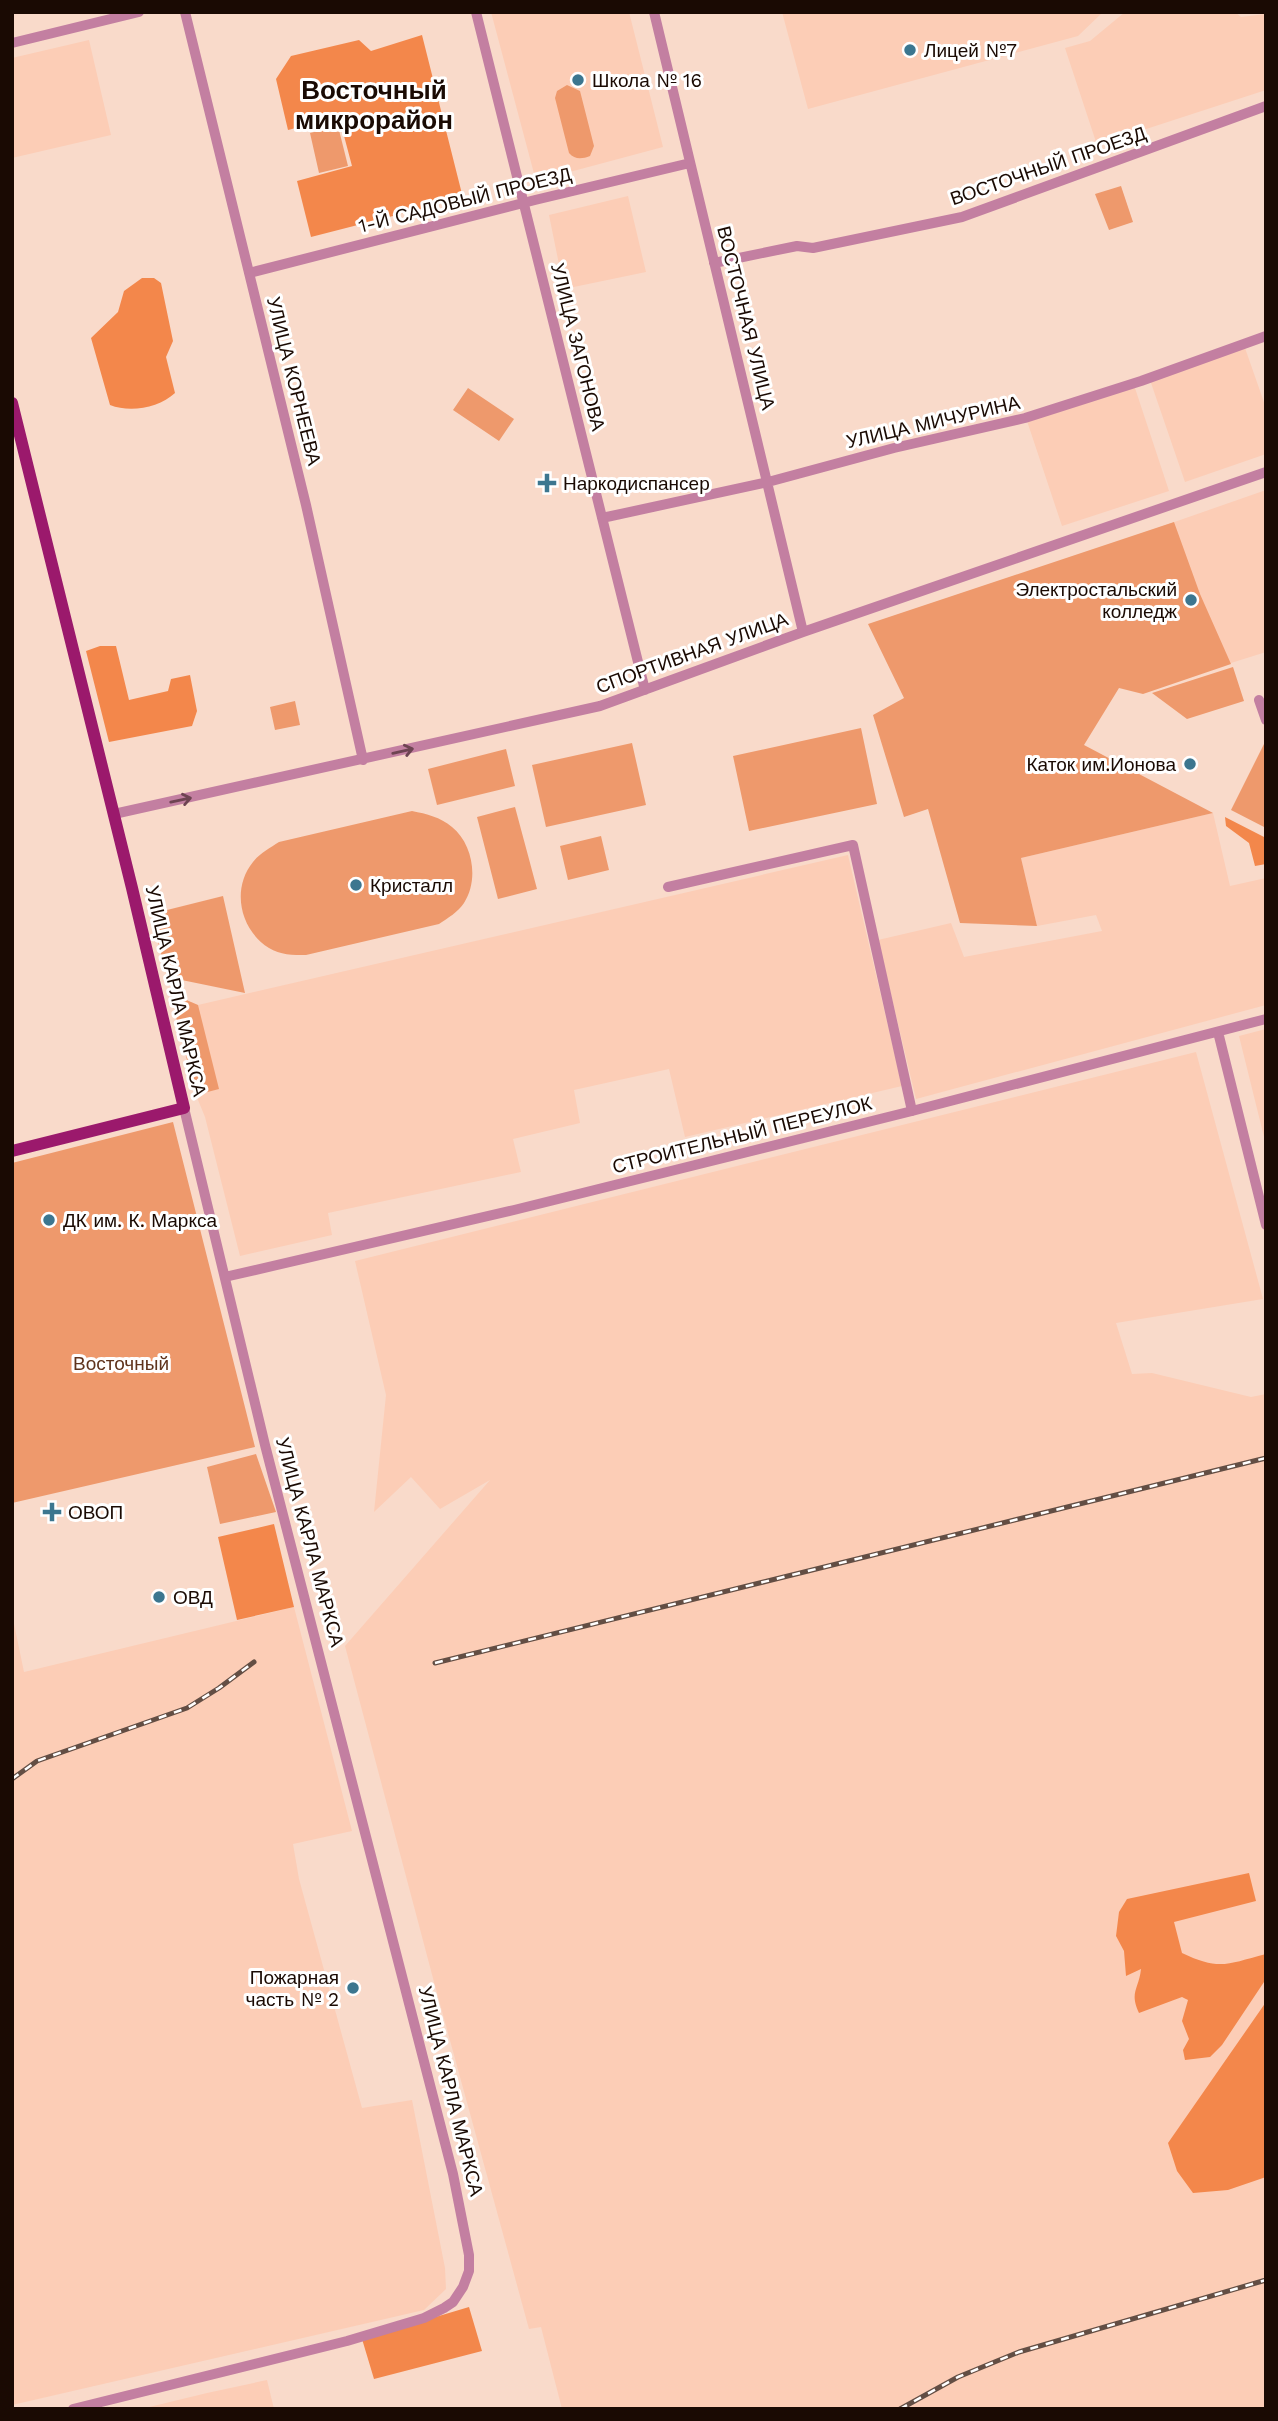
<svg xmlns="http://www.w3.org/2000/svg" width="1278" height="2421" font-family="'Work Sans',sans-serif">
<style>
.built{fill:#fccdb6}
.green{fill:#ee996c}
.forest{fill:#f3874b}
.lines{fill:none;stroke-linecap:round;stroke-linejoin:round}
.minor{stroke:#c37fa1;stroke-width:10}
.major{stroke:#9b196c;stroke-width:12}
.rail-casing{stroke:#634e44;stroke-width:5}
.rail{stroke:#fff;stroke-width:2.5;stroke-dasharray:8;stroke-linecap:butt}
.oneway{stroke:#6e4452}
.poi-dot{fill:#3c768f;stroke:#fff;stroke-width:2.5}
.labels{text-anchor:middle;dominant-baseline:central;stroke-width:6;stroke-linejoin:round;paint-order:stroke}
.poi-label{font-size:19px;fill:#1a0a03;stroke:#fff;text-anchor:start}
.street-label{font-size:19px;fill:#1a0a03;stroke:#fff}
.park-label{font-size:19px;fill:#5f331c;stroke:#fff}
.district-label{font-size:26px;font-weight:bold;fill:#1a0a03;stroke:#fff}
</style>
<rect width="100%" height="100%" fill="#f9daca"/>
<!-- built -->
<path class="built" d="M491 12H629L663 147 536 181Z
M782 12H1103L1078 36 808 109Z
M1125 12H1235L1241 17 1266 14V90L1097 145 1065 48 1090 41Z
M89 40 111 135 12 158V58Z
M628 196 646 272 564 289 549 215Z
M1245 348 1266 408V454L1185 482 1150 380Z
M1134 385 1169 491 1062 526 1027 421Z
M1266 490V652L1145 690 1100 548Z
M1213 813 1230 886 1266 878V1005L916 1099 878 940 951 923 964 957 1102 931 1096 915 1037 926 1021 858Z
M848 855 902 1086 685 1137 669 1069 574 1090 580 1123 513 1139 521 1172 328 1213 332 1235 240 1256 205 1117 196 1095 170 993 198 1005Z
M1266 1029V1145L1239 1036Z
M1196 1052 1263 1299 1116 1323 1132 1374 1152 1373 1251 1397 1266 1394V2409H562L541 2327 529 2329 434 1982 345 1646 490 1480 440 1509 411 1477 374 1512 386 1395 355 1261Z
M294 1607 352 1831 293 1844 299 1879 362 2108 412 2100 445 2268 446 2289 424 2310 12 2405V1614L24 1672Z
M267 2380 274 2409H141L207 2393Z"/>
<!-- green -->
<path class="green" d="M567 85 580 91 594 146 590 156C582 159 575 160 569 153L555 98 557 91Z
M338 126 348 166 319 173 310 133Z
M1121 186 1133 222 1109 230 1095 194Z
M468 388 514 419 499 441 453 410Z
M1174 522 1200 594 1231 664 1143 694 1119 688 1084 745 1213 813 1021 858 1037 926 960 923 928 809 904 817 873 715 904 698 868 624Z
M1233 667 1244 701 1187 719 1152 693Z
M295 701 300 725 275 730 270 707Z
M861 728 877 804 749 831 733 756Z
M632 743 646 805 546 827 532 765Z
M1264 744 1266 748V828L1231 810Z
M506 749 515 786 437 805 428 769Z
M515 807 537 889 498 899 477 817Z
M412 811C427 814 440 817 452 827 473 844 479 880 464 903 458 912 448 918 439 924L306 955C293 955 280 955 269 948 240 930 231 889 253 862 260 853 270 848 279 842Z
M601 836 609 870 568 880 560 846Z
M223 896 245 993 167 977 151 914Z
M170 993 198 1005 219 1089 196 1095Z
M173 1122 255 1447 12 1503V1163Z
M256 1454 276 1512 220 1524 207 1467Z"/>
<!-- forest -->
<path class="forest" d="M422 35 463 198 311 237 297 181 352 166 339 117 288 130 276 79 291 56 359 40 371 51Z
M142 278H154L161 283 173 341 166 357 175 393C159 408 130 413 110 405L91 338 118 312 124 291Z
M100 646H116L129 700 168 691 171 679 190 675 197 711 192 726 109 742 86 651Z
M1225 817 1266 838V864L1255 866 1249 843 1226 826Z
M274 1524 294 1607 237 1620 218 1537Z
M1249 1873 1256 1901 1174 1922 1182 1953C1220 1971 1227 1964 1266 1954V1979L1222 2045 1210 2057 1185 2060 1183 2050 1189 2039 1182 2021 1188 2000 1182 1997 1139 2013C1129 1992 1139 1989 1141 1969L1126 1976 1124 1951 1116 1936 1119 1912 1127 1899Z
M1266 2002V2177L1228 2190 1193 2193 1177 2171 1168 2143Z
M469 2307 482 2351 374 2379 362 2339Z"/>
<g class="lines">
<!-- minor -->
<path class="minor" d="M185 12 306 505 363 760
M476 12 645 690
M654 12 803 632
M12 43 139 12
M714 263 797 246 813 248 962 217 1266 106
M249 273 535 200 690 163
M602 518 768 482 894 448 1025 418 1141 381 1266 336
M1259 700 1266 720
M114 814 600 706 803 632 1266 472
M668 887 853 845 912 1111
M1218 1032 1266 1225
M225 1277 514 1210 912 1111 1266 1019
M73 2409 347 2341 424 2318 444 2308 453 2302 463 2287 469 2271V2255L453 2174 265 1445 184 1108"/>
<!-- major -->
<path class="major" d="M12 403 132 888 184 1108 12 1151"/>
<!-- rail casing -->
<g class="rail-casing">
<path id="rail" d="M435 1663 1266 1458
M12 1779 37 1761 187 1708 219 1688 254 1662
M900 2409 958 2377 1019 2352 1266 2280"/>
</g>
<!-- rail -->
<use href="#rail" class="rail"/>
</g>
<!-- one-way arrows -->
<defs><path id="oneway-shaft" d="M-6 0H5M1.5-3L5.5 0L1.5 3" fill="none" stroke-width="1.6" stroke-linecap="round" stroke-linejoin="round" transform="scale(1.75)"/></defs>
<g class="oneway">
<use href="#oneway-shaft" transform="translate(403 751) rotate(-13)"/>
<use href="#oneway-shaft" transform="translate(181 800) rotate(-12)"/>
</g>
<!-- markers -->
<g class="poi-dot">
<circle cx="910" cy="50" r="7"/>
<circle cx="578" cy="80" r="7"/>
<path d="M543.5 472.5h7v7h7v7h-7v7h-7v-7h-7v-7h7z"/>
<circle cx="1191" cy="600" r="7"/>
<circle cx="1190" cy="764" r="7"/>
<circle cx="356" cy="885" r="7"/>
<circle cx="49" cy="1220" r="7"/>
<path d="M48.5 1501.5h7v7h7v7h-7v7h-7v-7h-7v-7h7z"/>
<circle cx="159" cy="1597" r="7"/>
<circle cx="353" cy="1988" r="7"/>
</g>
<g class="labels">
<!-- poi labels -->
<g class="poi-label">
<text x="924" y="50">Лицей №7</text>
<text x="592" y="80">Школа № 16</text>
<text x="563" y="483">Наркодиспансер</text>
<text x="1177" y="589" text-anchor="end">Электростальский<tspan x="1177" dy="22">колледж</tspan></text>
<text x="1176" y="764" text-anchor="end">Каток им.Ионова</text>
<text x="370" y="885">Кристалл</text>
<text x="63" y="1220">ДК им. К. Маркса</text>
<text x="68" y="1512">ОВОП</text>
<text x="173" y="1597">ОВД</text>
<text x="339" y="1977" text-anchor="end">Пожарная<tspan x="339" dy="22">часть № 2</tspan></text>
</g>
<!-- street labels -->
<g class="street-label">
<text transform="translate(1048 166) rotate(-19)">ВОСТОЧНЫЙ ПРОЕЗД</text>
<text transform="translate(465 200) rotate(-14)">1-Й САДОВЫЙ ПРОЕЗД</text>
<text transform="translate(746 318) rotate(76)">ВОСТОЧНАЯ УЛИЦА</text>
<text transform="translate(578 347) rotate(76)">УЛИЦА ЗАГОНОВА</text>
<text transform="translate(294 381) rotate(76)">УЛИЦА КОРНЕЕВА</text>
<text transform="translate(933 422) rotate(-13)">УЛИЦА МИЧУРИНА</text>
<text transform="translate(692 653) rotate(-20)">СПОРТИВНАЯ УЛИЦА</text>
<text transform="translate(176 991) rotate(77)">УЛИЦА КАРЛА МАРКСА</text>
<text transform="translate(742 1135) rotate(-14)">СТРОИТЕЛЬНЫЙ ПЕРЕУЛОК</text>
<text transform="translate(310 1542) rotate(75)">УЛИЦА КАРЛА МАРКСА</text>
<text transform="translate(451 2091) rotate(76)">УЛИЦА КАРЛА МАРКСА</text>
</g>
<!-- park labels -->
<g class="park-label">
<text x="121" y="1363">Восточный</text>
</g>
<!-- district labels -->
<g class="district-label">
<text x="374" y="90">Восточный<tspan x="374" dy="30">микрорайон</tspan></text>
</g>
</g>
<!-- border -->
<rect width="1278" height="2421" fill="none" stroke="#1a0a03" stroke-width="28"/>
</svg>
